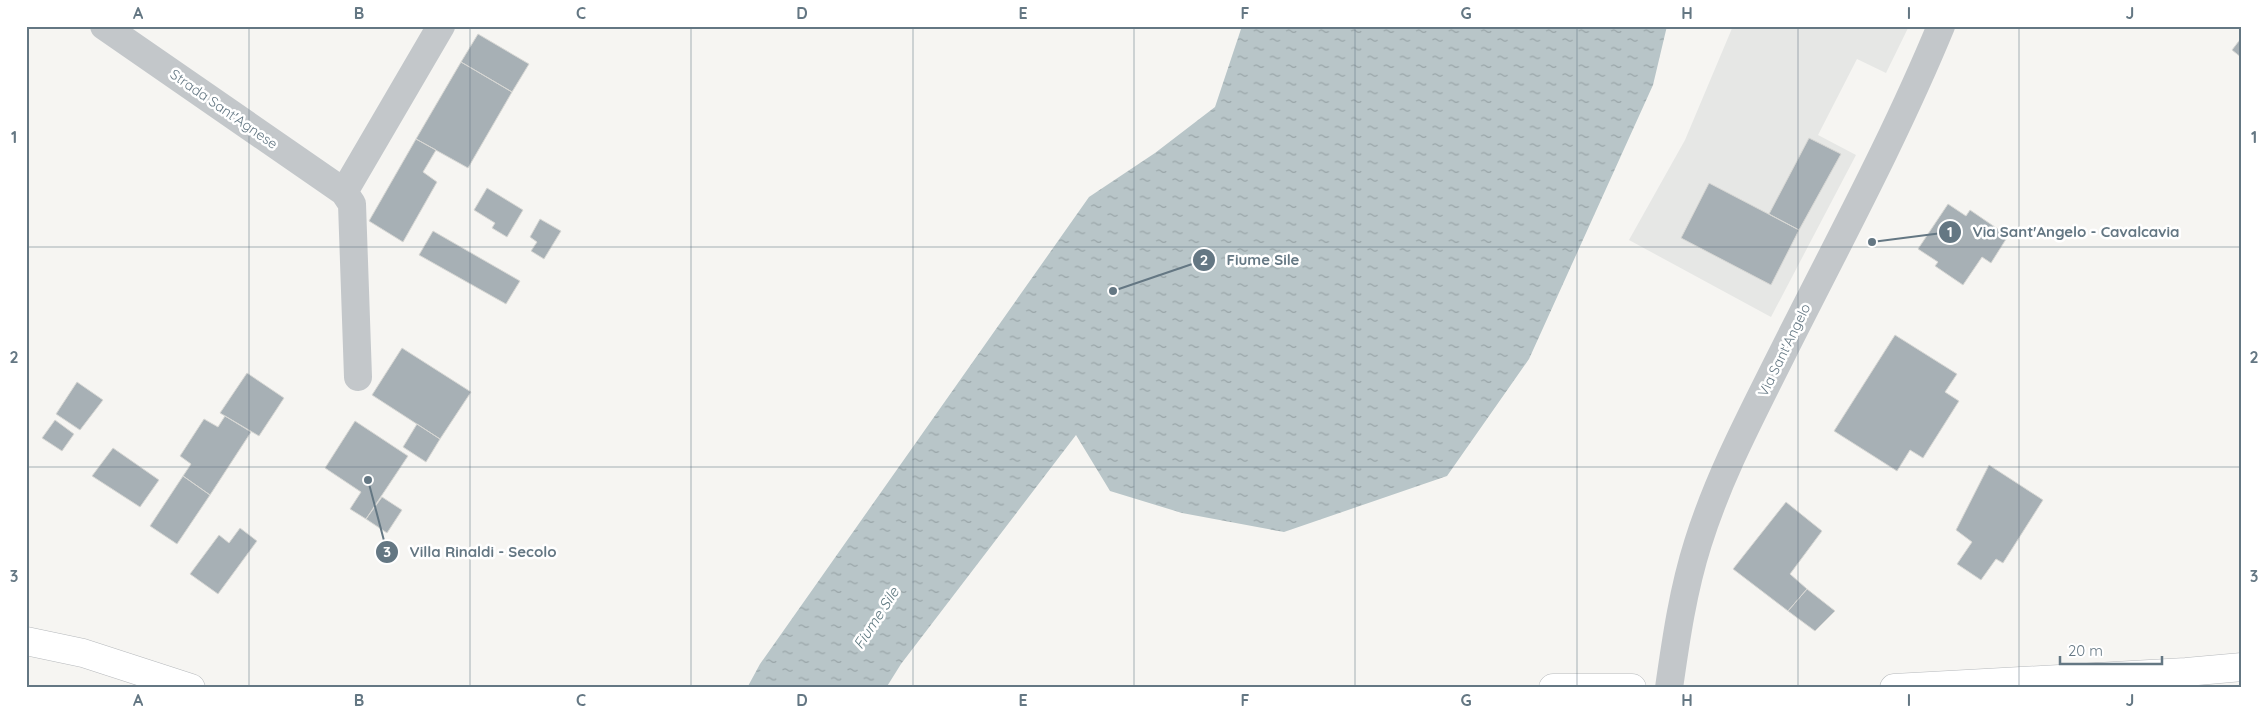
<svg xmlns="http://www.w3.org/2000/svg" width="2268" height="714" font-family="Quicksand,sans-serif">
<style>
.built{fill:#e6e7e5}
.water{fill:url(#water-ripples)}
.building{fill:#a7b0b5;stroke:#d7d7d4}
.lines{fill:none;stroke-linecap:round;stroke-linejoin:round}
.highway-casing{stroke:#b6b9bc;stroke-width:29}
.minor{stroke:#c3c7ca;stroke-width:28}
.highway{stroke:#fff;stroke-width:28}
.grid{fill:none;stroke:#647783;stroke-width:1;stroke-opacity:0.55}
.labels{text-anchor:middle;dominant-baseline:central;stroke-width:5;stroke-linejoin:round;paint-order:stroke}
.street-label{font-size:14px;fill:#647783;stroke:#fff}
.water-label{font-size:15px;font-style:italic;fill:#5f7980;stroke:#fff}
.leader{fill:none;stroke:#647783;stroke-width:2}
.callout-dot{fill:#647783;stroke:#fff;stroke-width:2}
.mark-label{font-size:15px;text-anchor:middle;font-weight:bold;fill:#fff}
.callout-label{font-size:15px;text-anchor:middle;font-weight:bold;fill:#647783;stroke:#fff;stroke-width:5;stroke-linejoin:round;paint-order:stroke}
.neatline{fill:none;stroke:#647783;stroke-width:2}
.grid-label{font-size:16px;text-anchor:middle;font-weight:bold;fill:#647783}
</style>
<defs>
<pattern id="water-ripples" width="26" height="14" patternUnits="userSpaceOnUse" patternTransform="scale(1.25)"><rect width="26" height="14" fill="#b8c5c8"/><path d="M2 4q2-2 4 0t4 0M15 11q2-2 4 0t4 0" fill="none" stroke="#99a5a8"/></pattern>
</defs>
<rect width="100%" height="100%" fill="#f6f5f2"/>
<!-- built -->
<path class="built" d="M1733 26H1909L1886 73 1857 59 1818 135 1856 155 1771 317 1629 240 1685 140Z"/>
<!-- water -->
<path class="water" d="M1242 26H1667L1653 85 1529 359 1447 476 1284 532 1182 513 1110 491 1076 435 901 664 886 688H747L760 664 1089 197 1155 153 1215 107Z"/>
<!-- building -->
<path class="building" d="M478 34 529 64 512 92 461 62Z
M2242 37V58L2232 50Z
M461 62 512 92 468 168 416 139Z
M1809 138 1841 154 1799 230 1769 214Z
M416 139 436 150 423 172 437 182 403 242 369 221Z
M1709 183 1799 230 1771 285 1681 238Z
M487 188 523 210 507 237 492 228 495 223 474 210Z
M1948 204 1966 216 1970 210 2008 236 1991 263 1982 257 1963 285 1935 266 1938 262 1918 249Z
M540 219 561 231 544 259 531 251 537 242 530 237Z
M433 231 520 281 506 304 419 255Z
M1895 335 1957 374 1945 392 1959 401 1923 458 1910 450 1897 471 1834 431Z
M402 348 471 392 440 439 372 395Z
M247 373 284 398 259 436 220 413Z
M77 382 103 400 80 430 56 414Z
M225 416 251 432 210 495 183 476 191 464 180 456 204 419 218 427Z
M55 420 74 434 62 451 42 438Z
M355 421 408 456 366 519 350 509 361 492 325 468Z
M417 424 440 439 426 462 403 447Z
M113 448 159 480 140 507 92 476Z
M1989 465 2043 500 2003 563 1996 559 1981 580 1957 564 1972 542 1956 530Z
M183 476 210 495 177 544 150 526Z
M382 497 402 510 387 533 366 519Z
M1786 502 1822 531 1790 574 1807 589 1788 611 1733 569Z
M240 528 257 541 218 594 190 574 219 535 229 543Z
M1807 589 1835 611 1815 631 1788 611Z"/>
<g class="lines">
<!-- highway casing -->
<g class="highway-casing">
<path id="highway" d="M26 641 83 653 191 688
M1553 688H1632
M1894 688 2186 672 2242 667"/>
</g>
<!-- minor -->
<path class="minor" d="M104 26 344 192 441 26
M344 192 352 204 358 377
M1669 688C1676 639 1683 590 1698 543 1718 479 1749 420 1779 360 1834 250 1894 140 1941 26"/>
<!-- highway -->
<use href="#highway" class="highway"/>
</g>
<!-- grid -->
<path class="grid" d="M249 26V688M470 26V688M691 26V688M913 26V688M1134 26V688M1355 26V688M1577 26V688M1798 26V688M2019 26V688M26 247H2242M26 467H2242"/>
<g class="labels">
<!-- street labels -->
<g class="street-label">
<text transform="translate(224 109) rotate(35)">Strada Sant'Agnese</text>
<text transform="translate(1784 350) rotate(-64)">Via Sant'Angelo</text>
</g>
<!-- water labels -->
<g class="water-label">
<text transform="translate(876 618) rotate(-57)">Fiume Sile</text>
</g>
</g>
<!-- callouts -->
<path class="leader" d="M1872 242L1950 232M1113 291L1204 260M368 480L387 552"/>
<g class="callout-dot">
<circle cx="1872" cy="242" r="5"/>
<circle cx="1113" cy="291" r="5"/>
<circle cx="368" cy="480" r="5"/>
<circle cx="1950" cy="232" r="12"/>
<circle cx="1204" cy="260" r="12"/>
<circle cx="387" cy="552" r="12"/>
</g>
<g class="mark-label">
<text x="1950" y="237">1</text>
<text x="1204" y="265">2</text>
<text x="387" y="557">3</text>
</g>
<g class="callout-label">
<text x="2076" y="237">Via Sant'Angelo - Cavalcavia</text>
<text x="1263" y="265">Fiume Sile</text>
<text x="483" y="557">Villa Rinaldi - Secolo</text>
</g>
<!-- border -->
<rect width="2268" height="714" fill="none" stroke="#ffffff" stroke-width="55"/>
<!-- scale -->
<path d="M2060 656v8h102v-8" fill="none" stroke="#647783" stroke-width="2.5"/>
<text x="2068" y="656" font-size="15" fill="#647783" stroke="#ffffff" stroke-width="4" paint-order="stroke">20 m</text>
<rect x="28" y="28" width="2212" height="658" class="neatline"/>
<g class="grid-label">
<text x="138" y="19">A</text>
<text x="359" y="19">B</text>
<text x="581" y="19">C</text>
<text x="802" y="19">D</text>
<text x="1023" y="19">E</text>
<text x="1245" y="19">F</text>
<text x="1466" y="19">G</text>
<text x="1687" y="19">H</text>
<text x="1909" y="19">I</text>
<text x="2130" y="19">J</text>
<text x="14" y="143">1</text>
<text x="2254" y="143">1</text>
<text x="14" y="363">2</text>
<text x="2254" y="363">2</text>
<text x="14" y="582">3</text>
<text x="2254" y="582">3</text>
<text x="138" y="706">A</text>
<text x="359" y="706">B</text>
<text x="581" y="706">C</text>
<text x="802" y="706">D</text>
<text x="1023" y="706">E</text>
<text x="1245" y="706">F</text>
<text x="1466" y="706">G</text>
<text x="1687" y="706">H</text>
<text x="1909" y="706">I</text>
<text x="2130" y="706">J</text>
</g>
</svg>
